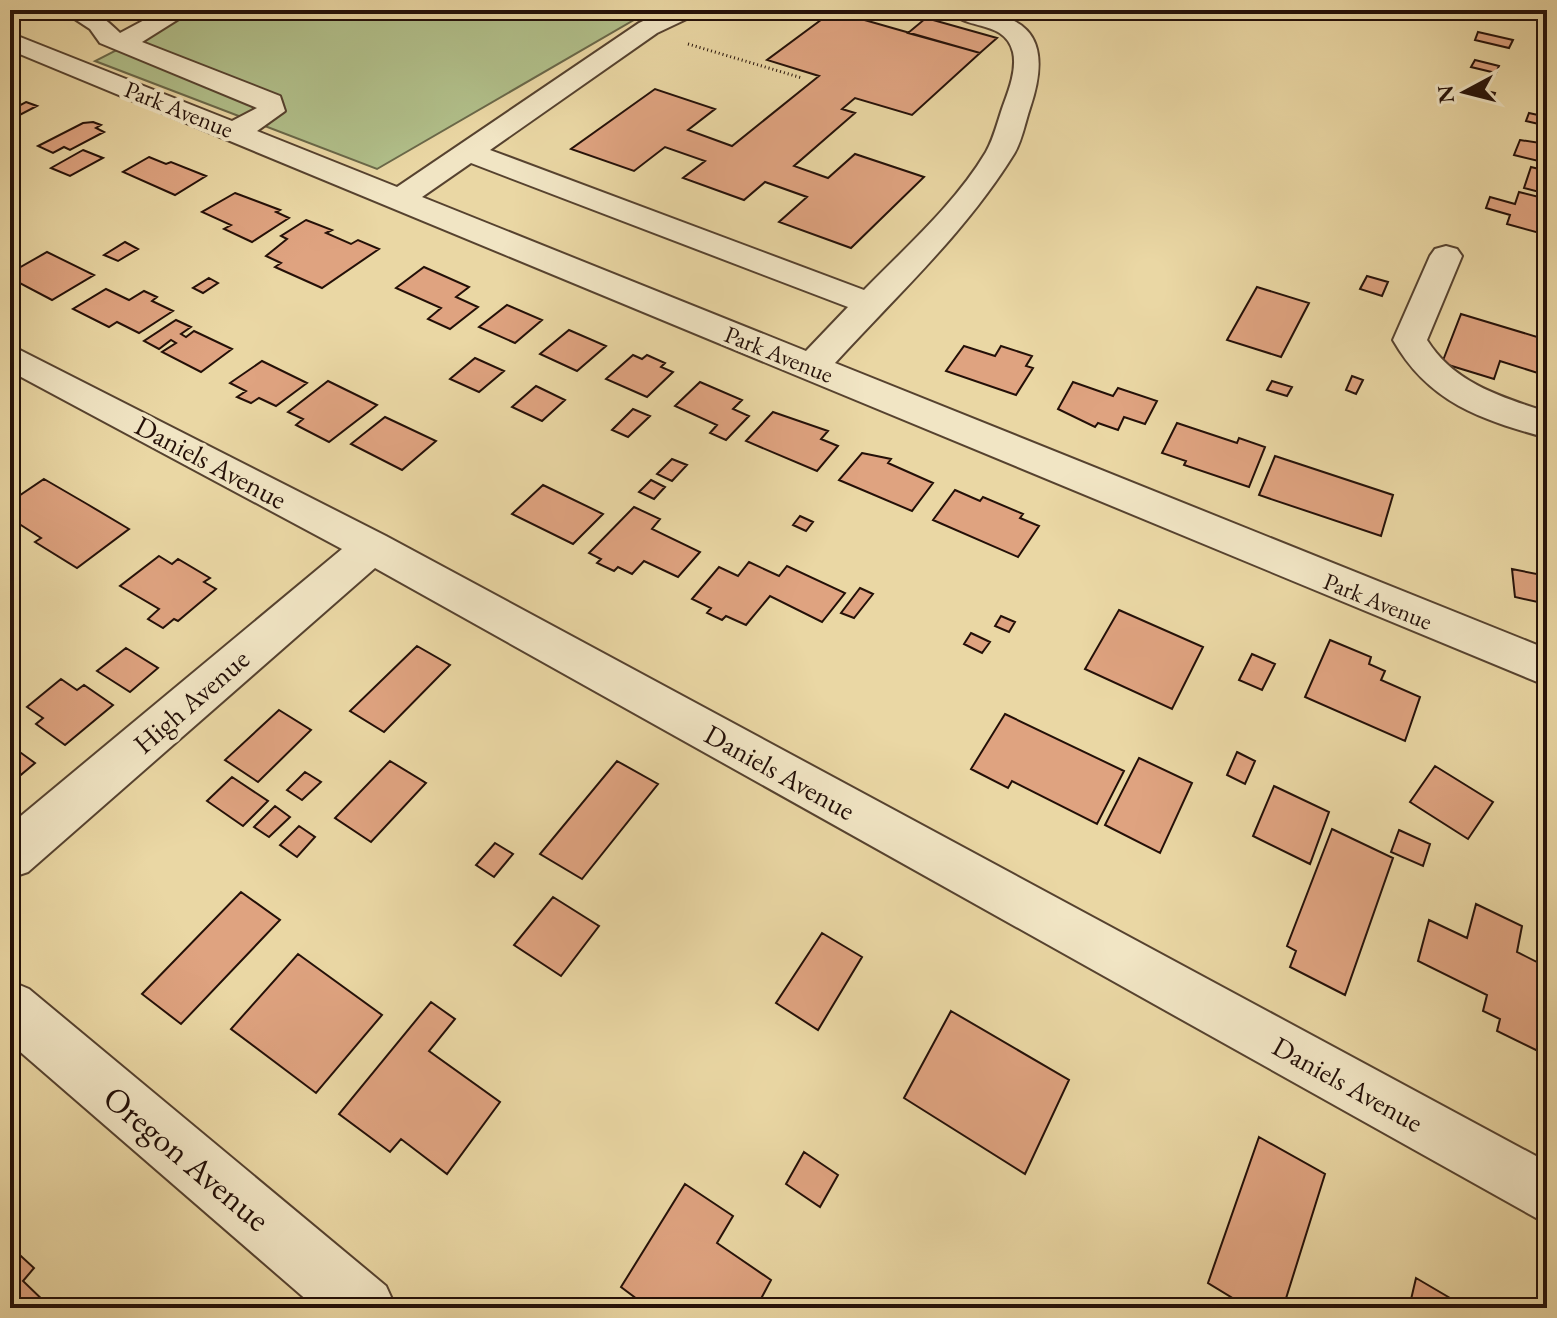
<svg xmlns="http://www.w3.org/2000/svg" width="1557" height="1318" font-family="'EB Garamond',serif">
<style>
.green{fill:#b1bf8a;stroke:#6a6849;stroke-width:2}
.building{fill:#dfa380;stroke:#241008;stroke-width:2}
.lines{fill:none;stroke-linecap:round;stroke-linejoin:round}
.minor-casing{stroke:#56422f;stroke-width:4}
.path{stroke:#241008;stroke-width:3;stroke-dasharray:1 3;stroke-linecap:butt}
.minor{fill:#f1e5c4;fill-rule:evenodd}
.labels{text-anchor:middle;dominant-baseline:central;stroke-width:8;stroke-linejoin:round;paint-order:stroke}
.far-street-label{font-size:24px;fill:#241008;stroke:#f1e5c4}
.street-label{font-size:28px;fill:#241008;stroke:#f1e5c4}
.near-street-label{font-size:34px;fill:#241008;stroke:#f1e5c4}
</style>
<rect width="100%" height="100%" fill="#ead7a4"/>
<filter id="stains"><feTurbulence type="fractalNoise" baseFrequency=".0025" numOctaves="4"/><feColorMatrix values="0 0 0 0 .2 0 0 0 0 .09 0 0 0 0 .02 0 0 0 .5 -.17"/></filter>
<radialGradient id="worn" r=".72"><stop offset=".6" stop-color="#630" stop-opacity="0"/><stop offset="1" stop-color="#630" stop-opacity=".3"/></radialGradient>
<!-- green -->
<path class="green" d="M195 10H651L377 169 95 61Z"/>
<!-- building -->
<path class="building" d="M833 11 980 53 912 115 855 98 842 109 855 113 794 166 828 178 855 154 924 177 851 248 779 222 807 197 765 182 744 200 683 178 705 161 665 147 634 171 571 149 655 89 715 109 688 130 732 146 819 76 767 60Z
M926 18 997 38 980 53 908 33Z
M1478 32 1513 40 1509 48 1475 40Z
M1475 60 1499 66 1496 73 1471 67Z
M1468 87 1495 93 1492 101 1465 94Z
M26 102 37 106 10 120V106L15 108Z
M1529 113 1547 117V126L1526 121Z
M93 122 101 125 96 128 104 132 70 150 64 147 53 153 38 146 83 123Z
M1520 140 1547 144V163L1514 155Z
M83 150 103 158 70 176 51 168Z
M149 157 166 164 171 162 206 176 175 195 123 172Z
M1531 167 1547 171V194L1524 188Z
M1519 192 1547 199V235L1507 224 1510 215 1486 208 1490 197 1515 204Z
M235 193 280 210 276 212 289 218 252 242 224 229 231 225 202 212Z
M306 220 332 230 326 233 351 244 358 240 379 249 322 288 275 267 281 263 266 256 287 239 281 236Z
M125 242 138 249 118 261 104 255Z
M47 252 94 275 52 300 10 278V273Z
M424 267 469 287 456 297 478 307 450 329 428 319 441 308 396 288Z
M1367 276 1388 282 1382 296 1360 289Z
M209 278 218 283 203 293 193 288Z
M1257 287 1309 303 1281 357 1227 340Z
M106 289 129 300 144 291 157 297 152 301 173 311 139 333 117 322 109 327 73 309Z
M507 305 542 320 515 343 479 327Z
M1461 314 1547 340V376L1500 361 1494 379 1442 363Z
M176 320 191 327 181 334 186 337 194 331 232 349 201 372 162 352 176 343 171 340 159 349 144 341Z
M569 330 606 346 577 371 540 354Z
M964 346 995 356 1001 346 1032 356 1026 366 1033 368 1016 395 946 371Z
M633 355 642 359 647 355 665 363 661 367 673 372 647 397 606 379Z
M475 358 504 371 479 392 450 379Z
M262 361 307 383 276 406 259 398 251 403 237 397 246 391 230 383Z
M1352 376 1363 380 1356 394 1346 390Z
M328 381 377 405 329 442 296 425 303 419 288 412Z
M1272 381 1292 387 1287 396 1267 390Z
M700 382 742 400 733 409 749 416 726 440 710 433 717 425 675 406Z
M1073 382 1113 396 1118 388 1157 401 1145 424 1124 417 1118 430 1098 423 1095 427 1058 409Z
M536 386 565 400 542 421 512 407Z
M633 409 650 416 628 437 612 430Z
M773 412 828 431 821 439 838 446 817 471 746 441Z
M385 417 436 441 402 470 351 444Z
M1177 423 1237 443 1239 438 1265 447 1249 487 1184 465 1186 461 1162 453Z
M862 453 891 459 888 463 933 483 912 511 839 480Z
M1275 456 1393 495 1381 536 1259 495Z
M672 459 687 465 672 481 657 474Z
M44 479 87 504 129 529 77 568 35 542 41 538 10 518V502Z
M651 480 665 487 654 499 639 492Z
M543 485 603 514 573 544 512 514Z
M955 490 980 501 983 497 1023 514 1020 518 1039 526 1018 557 933 520Z
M634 507 660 519 652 529 700 552 678 577 644 561 632 574 618 567 614 571 597 563 601 559 589 553Z
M800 516 813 522 806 531 793 525Z
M159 556 172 564 178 559 210 578 204 582 216 589 178 621 174 619 163 628 148 619 159 609 120 586Z
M749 562 779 576 787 566 845 593 822 622 770 596 746 625 726 616 722 620 707 613 711 608 692 599 719 567 738 576Z
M1512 569 1547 576V604L1515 597Z
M860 588 873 594 854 618 841 613Z
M1119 610 1203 647 1172 709 1085 669Z
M1001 616 1015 622 1009 632 995 626Z
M971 633 990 642 982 653 964 644Z
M1330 640 1371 657 1369 664 1385 671 1381 680 1420 697 1405 741 1305 697Z
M417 646 450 665 384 732 350 711Z
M126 648 158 668 130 692 97 671Z
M1252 654 1275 664 1262 690 1239 680Z
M61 679 77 690 84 685 113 705 65 745 36 724 43 718 27 707Z
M279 710 311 730 258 782 225 760Z
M1005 714 1124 771 1097 824 1012 781 1008 788 971 769Z
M10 745 35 763 10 784Z
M1237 752 1255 761 1245 784 1227 775Z
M1139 758 1192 783 1160 853 1105 825Z
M390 761 426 783 371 842 335 818Z
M617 761 658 784 582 879 540 854Z
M1435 766 1493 802 1468 839 1410 802Z
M305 772 321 782 302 800 287 790Z
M232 777 268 801 243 826 207 801Z
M1274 786 1329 812 1310 864 1253 836Z
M275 806 290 817 269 837 254 827Z
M299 826 315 837 297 857 280 845Z
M1332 829 1393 858 1345 995 1290 967 1296 951 1287 946Z
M1399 830 1430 844 1423 866 1391 852Z
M495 843 513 854 494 877 476 865Z
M241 892 280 920 181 1024 142 994Z
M553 897 599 926 561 976 514 945Z
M1476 904 1522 926 1517 952 1547 967V1011L1538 1051 1497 1031 1500 1019 1483 1011 1487 995 1418 961 1429 920 1467 938Z
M822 933 862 957 818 1030 776 1003Z
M298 954 382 1015 316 1093 231 1029Z
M431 1002 455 1019 429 1051 500 1102 447 1174 401 1139 390 1152 339 1114Z
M951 1011 1069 1080 1025 1174 904 1098Z
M1259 1137 1325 1174 1283 1308H1249L1208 1283Z
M804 1152 838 1175 820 1207 786 1184Z
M685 1184 733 1216 717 1243 771 1280 756 1308H649L621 1287Z
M10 1246 34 1268 23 1281 51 1308H10Z
M1416 1278 1467 1308H1409Z"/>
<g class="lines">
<!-- minor casing -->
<g class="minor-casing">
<path id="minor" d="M61 10C94 10 97 11 120 33L163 10H193L142 42 280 96 285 111 257 131 397 187 639 23 666 10H698L695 15 657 33 490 150 864 290C906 247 955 204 986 152 994 138 998 120 1003 106 1009 90 1017 69 1013 52 1005 19 964 31 950 10 1022 10 1056 31 1030 108 1025 123 1022 141 1014 154 966 232 896 296 835 363L1547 649V686L10 50V33L232 121 257 108 100 43 90 29ZM471 163 848 307 806 351 422 197Z
M1446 246 1457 249 1462 256 1427 340C1454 383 1501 397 1547 412V438C1480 419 1429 403 1393 340L1430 256 1435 249Z
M10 345 386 536 1547 1162V1224L375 568 28 872 10 878V825L342 549 10 371Z
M10 981 29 989 386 1286 396 1308H316L10 1043Z"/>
</g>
<!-- path -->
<path class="path" d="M688 44 802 78"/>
<!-- minor -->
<use href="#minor" class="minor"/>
</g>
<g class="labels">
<!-- far-street labels -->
<g class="far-street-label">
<text transform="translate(179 109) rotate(22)">Park Avenue</text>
<text transform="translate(779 354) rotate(22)">Park Avenue</text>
<text transform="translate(1378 601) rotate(22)">Park Avenue</text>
</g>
<!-- street labels -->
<g class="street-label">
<text transform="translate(211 462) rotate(28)">Daniels Avenue</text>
<text transform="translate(191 701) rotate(-41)">High Avenue</text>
<text transform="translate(780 772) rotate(29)">Daniels Avenue</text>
<text transform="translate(1348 1084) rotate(29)">Daniels Avenue</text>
</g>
<!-- near-street labels -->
<g class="near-street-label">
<text transform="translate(187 1158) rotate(40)">Oregon Avenue</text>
</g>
</g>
<!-- margin -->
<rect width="1557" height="1318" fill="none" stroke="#ead7a4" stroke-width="40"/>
<rect x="12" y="12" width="1533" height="1294" fill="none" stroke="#241008" stroke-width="4"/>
<rect x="20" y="20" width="1517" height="1278" fill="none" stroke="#241008" stroke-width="2"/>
<!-- north arrow -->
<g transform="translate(1465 92) rotate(263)" stroke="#f1e5c4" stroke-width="6" paint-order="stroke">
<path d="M0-6L14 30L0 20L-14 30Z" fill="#241008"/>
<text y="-12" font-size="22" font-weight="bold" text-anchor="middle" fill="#241008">N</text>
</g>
<rect width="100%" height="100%" filter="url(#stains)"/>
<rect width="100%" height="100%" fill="url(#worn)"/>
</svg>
